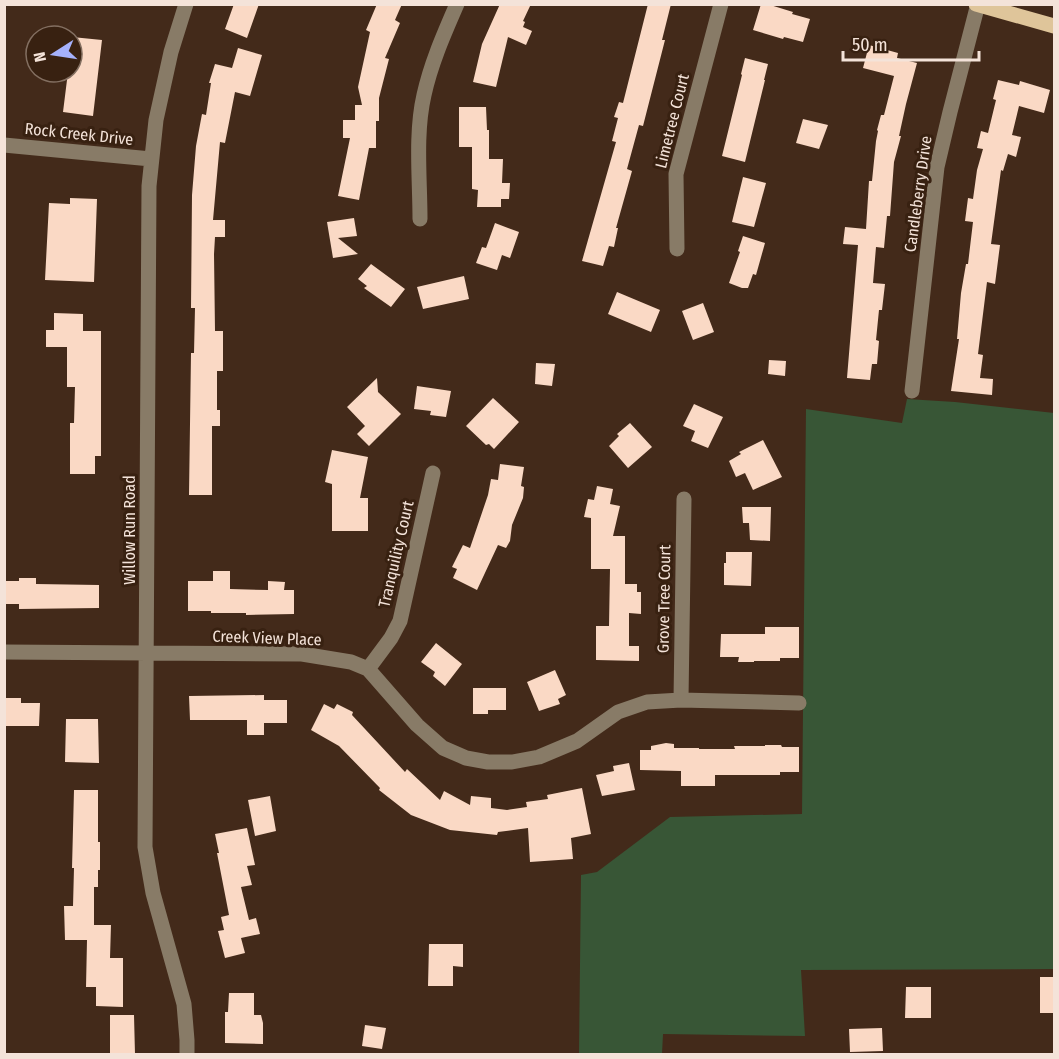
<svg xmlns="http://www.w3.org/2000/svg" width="1059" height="1059" font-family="'Fira Sans Condensed',sans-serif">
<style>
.green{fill:#385636}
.building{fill:#fad9c5}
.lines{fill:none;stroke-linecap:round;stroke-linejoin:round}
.minor{stroke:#887b67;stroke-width:15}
.major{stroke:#dfc59a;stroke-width:15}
.labels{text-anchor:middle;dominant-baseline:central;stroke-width:6;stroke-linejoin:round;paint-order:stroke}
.street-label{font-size:16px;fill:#f4e3d9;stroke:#382111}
</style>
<rect width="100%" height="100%" fill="#432a1a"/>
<!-- green -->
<path class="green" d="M907 399 955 402 1054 413V969L801 970 805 1036 663 1034 662 1054H579L581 875 597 872 670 817 802 814 806 409 902 423Z"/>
<!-- building -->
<path class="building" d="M234 4H259L247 38 225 29Z
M377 4H402L395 20 400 23 385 58 389 59 379 98V121H376V148H369L359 200 338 196 350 138H343V120H355V105H362L358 87 370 32 366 30Z
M500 4H531L523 21 525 22 523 27 532 31 526 45 508 37 496 87 473 82 482 44Z
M648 4H671L662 40H665L643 126 639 125 627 169 632 171 616 228H618L614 247 609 246 603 266 582 261 616 142 612 141 618 118 614 117 619 102 623 103Z
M761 4H767L793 12 792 14 810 19 803 42 784 37 783 39 753 30Z
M72 37 102 40 93 116 63 112 68 72H72Z
M869 45 898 53 897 58 917 63 906 104 899 136H901L894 162 890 216H887L884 248 876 247 873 283 885 284 882 310H879L876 340 879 341 877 364H872L870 380 847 378 858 245 843 244 845 227 866 229 869 181H872L876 141 878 131 877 130 881 115H884L894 76 863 68Z
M238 48 262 55 250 96 235 92 225 143 220 142 213 220H225V237H215L214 254 215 331H223V371H217V410H220V426H212V495H189L191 353H194L195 308H191L192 195 196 146 202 114 206 115 211 83H209L215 64 232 68Z
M745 58 768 64 764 80H765L745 162 722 156 742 75 741 74Z
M998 80 1019 85 1020 81 1050 90 1044 113 1019 106 1012 135 1021 137 1016 157 1008 154 1003 171 1001 170 991 244 1000 245 995 284 987 282 978 354 983 355 980 378 993 379 992 395 951 391 959 339H957L961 293 966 264H968L973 222 965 221 968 198 973 199 977 170 983 149 977 148 981 131 988 133 996 100 993 99Z
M459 107H486L487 130H489V159H503L502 183H510L509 199H501V207H477L478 190 472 189V147H459Z
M803 119 828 125 819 149 796 143Z
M743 177 766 183 754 227 732 222Z
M70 198 97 199 94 282 45 280 49 203 70 204Z
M354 218 357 236 338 238 358 254 333 258 327 222Z
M495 223 519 232 510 258 502 255 497 270 476 263 482 247 486 248Z
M743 236 765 243 756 275 753 274 748 288H742L729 283 740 252 738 251Z
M371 264 405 289 391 307 364 288 367 286 358 279Z
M464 276 469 299 423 309 417 287Z
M617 292 660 310 651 332 608 314Z
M703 303 714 332 693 340 682 311Z
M54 313 83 314V331H101V456H95V474H70V423H74L75 387H67V347H46V330H54Z
M769 360 786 361 785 376 768 374Z
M536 363 555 364 552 386 535 384Z
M377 378 378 392 401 414 369 446 357 434 365 426 347 407Z
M417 386 451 391 446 417 430 415 431 411 414 409Z
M493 398 519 422 494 449 489 444 486 445 466 426Z
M694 404 723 417 708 448 691 441 695 431 683 426Z
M630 423 652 447 628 468 609 446 619 436 617 434Z
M763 440 782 477 753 490 745 473 736 477 729 461 741 454 739 452Z
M332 450 368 457 360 498H368V531H332V484L325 482Z
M500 464 524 467 521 486 524 487 523 498 512 525 510 541 506 548 498 545 477 590 453 578 457 569 452 567 463 545 470 548 488 495 491 479 498 480Z
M597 486 613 489 610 504 620 506 613 536H625V584H637V592H641V614L629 613V646H639V661L596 660V626H609L610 569H591V518L584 517 588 499 594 500Z
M742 507H771L770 541 750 540 749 523H743Z
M726 552H752L751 586 724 585V563H726Z
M213 571H230V589L268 590V581L285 582 284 590H294V614L246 615V613H211V611H188V581H213Z
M19 578H36V584L99 585V608L19 609V604H4V581H19Z
M765 627H799V658H780V661H754V662H738L739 657H720L721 634H765Z
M436 643 462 664 445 686 433 676 435 672 421 662Z
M555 670 566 695 558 699 560 704 539 711 527 682Z
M473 688H506V710H488V714H473Z
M264 695V700H287V723H264V735H247V720H190L189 696Z
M4 698H21V703H40L39 726H4Z
M324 704 334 709 337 704 353 712 352 715 405 772 407 769 440 800 444 791 470 805 471 796 491 798V808L507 810 527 807 526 802 548 799 547 795 582 788 591 834 571 838 573 859 530 862 528 828 498 832 497 835 450 830 411 815 379 790 380 788 339 746 311 730Z
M66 719H98L99 763 65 762Z
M666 743 674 744V748H699V749H735L734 746H765V745H781L782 747H799V772H780V775H715V786H681V771L640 770V750H651V746Z
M629 763 635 790 602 796 596 775 614 771 613 766Z
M74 790H98V842H100V870H98V887H94V925H111L110 958H123V1007L96 1006V987H86L87 940H65L64 906H73L74 868H72Z
M270 796 276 831 255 836 248 800Z
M247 828 255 865 247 866 252 885 241 887 249 920 256 918 260 934 241 938 245 953 225 958 218 931 224 930 221 917 229 915 217 853H219L215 834Z
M429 944H463V967L453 966V986H428Z
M1040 977H1054V1013H1040Z
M906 987H931V1018H905Z
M229 993H254V1015H261L263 1023V1044L225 1043V1012H228Z
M110 1015H134L135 1054H110Z
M365 1025 386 1028 382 1049 362 1046Z
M882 1028 883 1051 850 1052 849 1029Z"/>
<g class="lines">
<!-- minor -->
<path class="minor" d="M186 4 171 52 156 120 149 186 145 847 153 893 184 1004 187 1040V1054
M4 145 151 159
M420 219C420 179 415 134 424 95 431 63 444 34 457 4
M677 249 676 174 721 4
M912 391 937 167 950 112 978 4
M4 652 302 654 351 662 368 669 417 725 443 748 466 758 488 762H512L539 757 577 741 618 712 647 702 681 700 799 703
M368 669 391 638 400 621 433 473
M681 700 684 499"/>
<!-- major -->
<path class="major" d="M976 4 1054 26"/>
</g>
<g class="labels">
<!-- street labels -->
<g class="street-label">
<text transform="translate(672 121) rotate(-76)">Limetree Court</text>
<text transform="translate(79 134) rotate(6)">Rock Creek Drive</text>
<text transform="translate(918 194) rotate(-82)">Candleberry Drive</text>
<text transform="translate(129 530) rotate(-90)">Willow Run Road</text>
<text transform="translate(396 554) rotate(-77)">Tranquility Court</text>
<text transform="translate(664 599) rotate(-89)">Grove Tree Court</text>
<text transform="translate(267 638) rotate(2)">Creek View Place</text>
</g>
</g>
<!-- border -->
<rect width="1059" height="1059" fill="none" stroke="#f4e3d9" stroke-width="12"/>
<!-- north arrow -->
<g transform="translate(54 54) rotate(258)"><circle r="28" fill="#382111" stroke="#836f61" stroke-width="1.5"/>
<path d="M0-4.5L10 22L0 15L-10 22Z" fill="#a5b1fc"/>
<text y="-9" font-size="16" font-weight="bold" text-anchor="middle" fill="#f4e3d9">N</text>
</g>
<!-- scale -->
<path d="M843 51v9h136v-9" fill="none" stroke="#f4e3d9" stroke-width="3"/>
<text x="852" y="51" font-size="18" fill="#f4e3d9" stroke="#382111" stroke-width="4.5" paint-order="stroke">50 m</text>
</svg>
